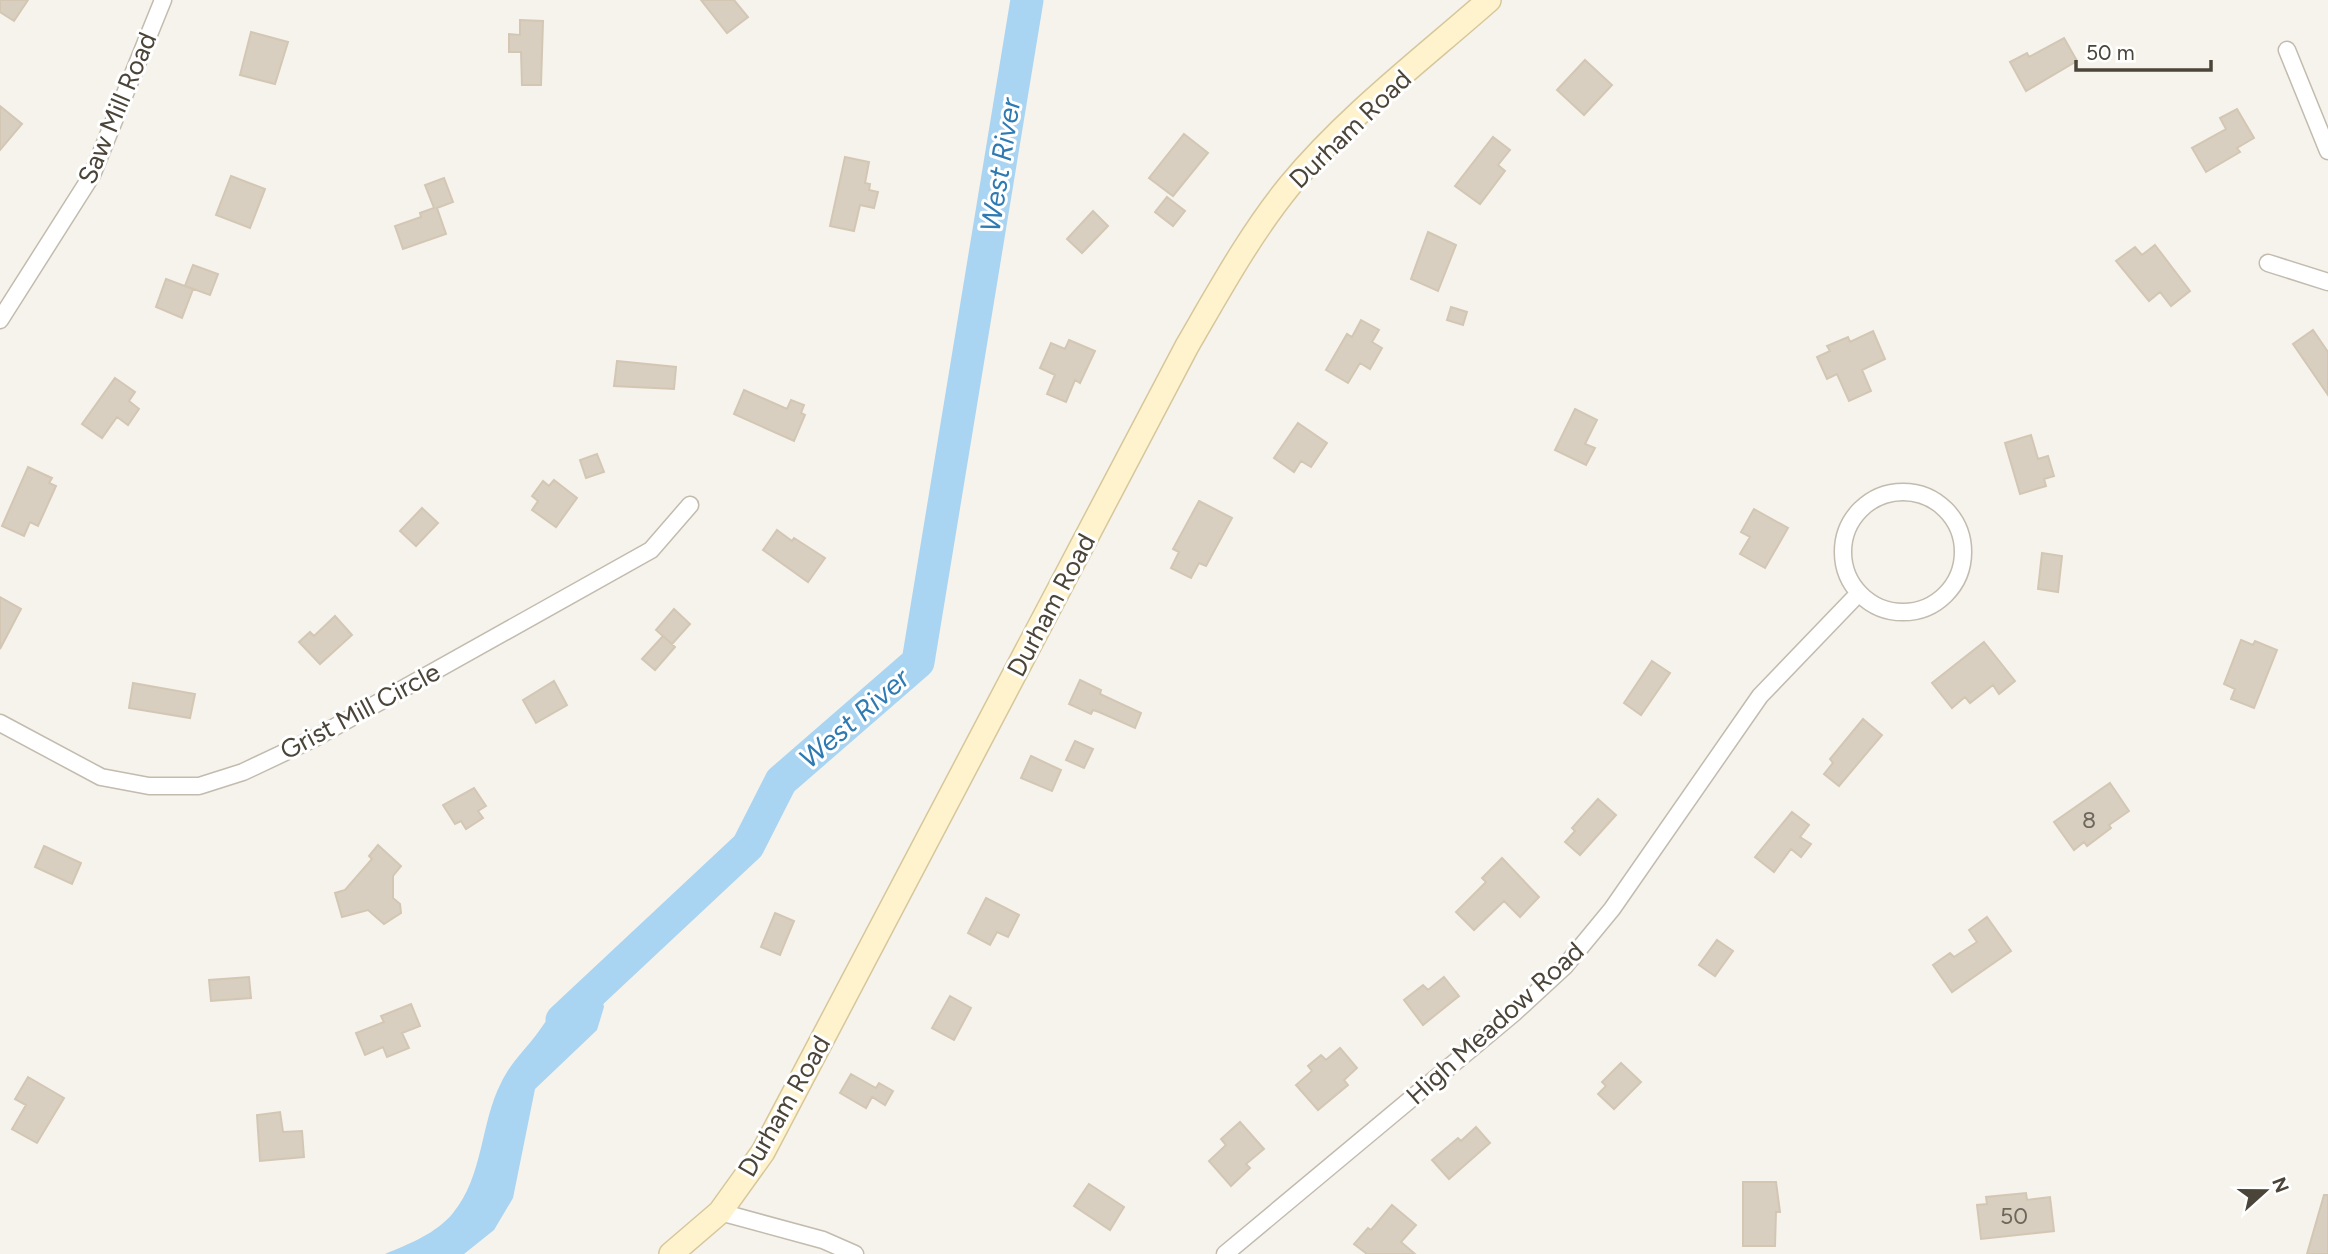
<svg xmlns="http://www.w3.org/2000/svg" width="2328" height="1254" font-family="Figtree,sans-serif">
<style>
.water{fill:#a9d4f2}
.lines{fill:none;stroke-linecap:round;stroke-linejoin:round}
.river{stroke:#a9d4f2;stroke-width:33}
.building{fill:#d8cfc1;stroke:#d3c7b4;stroke-width:2}
.minor-casing{stroke:#c2bbae;stroke-width:19}
.secondary-casing{stroke:#d6c79b;stroke-width:26}
.minor{stroke:#fff;stroke-width:16}
.secondary{stroke:#fff3cd;stroke-width:23}
.labels{text-anchor:middle;dominant-baseline:central;stroke-width:6;stroke-linejoin:round;paint-order:stroke}
.number-label{font-size:23px;fill:#6e675b}
.street-label{font-size:26px;fill:#4b4439;stroke:#fff}
.water-label{font-size:28px;font-style:italic;fill:#2e7ab2;stroke:#fff}
</style>
<rect width="100%" height="100%" fill="#f6f3ec"/>
<!-- water -->
<path class="water" d="M590 988 601 994 604 1007 597 1030 535 1089 513 1198 494 1230 464 1254H385C409 1244 437 1233 453 1213 484 1175 480 1124 501 1083 511 1062 526 1049 539 1031 552 1012 566 993 590 988Z"/>
<g class="lines">
<!-- river -->
<path class="river" d="M562 1020 748 846 781 781 918 662 1027 0"/>
</g>
<!-- building -->
<path class="building" d="M0 0H28L14 21 0 12Z
M701 0H734L748 17 727 33Z
M520 20 543 21 541 85H522L521 52H509V34L520 35Z
M251 32 288 42 275 84 240 75Z
M2064 38 2077 61 2026 91 2010 62 2027 53 2029 57Z
M1585 60 1612 85 1584 115 1557 90Z
M0 106 22 124 0 150Z
M2237 109 2254 138 2237 148 2240 152 2206 172 2192 148 2226 129 2220 118Z
M1184 134 1208 153 1173 196 1149 178Z
M1493 137 1510 150 1498 165 1505 171 1480 204 1455 186Z
M845 157 869 162 865 183 870 184 869 190 878 192 874 208 860 205 854 231 830 226Z
M231 176 265 189 250 228 216 215Z
M444 178 453 202 437 208 446 234 403 249 395 226 421 217 420 213 434 208 425 185Z
M1167 197 1185 211 1173 226 1155 212Z
M1093 211 1108 226 1082 253 1067 239Z
M1428 232 1456 245 1438 291 1411 279Z
M2155 245 2190 291 2171 306 2160 292 2149 301 2116 261 2135 247 2142 255Z
M193 265 218 274 210 295 185 286Z
M166 279 193 289 182 318 156 307Z
M1451 307 1467 312 1463 325 1447 320Z
M1361 320 1379 330 1372 342 1382 348 1370 369 1360 363 1348 383 1326 370 1347 334 1352 337Z
M2313 330 2328 352V395L2293 344Z
M1873 331 1885 359 1862 370 1871 391 1849 401 1837 374 1827 379 1817 357 1830 351 1827 346 1848 337 1850 342Z
M1069 340 1095 351 1080 383 1075 380 1066 402 1047 394 1055 375 1040 368 1051 343 1065 349Z
M617 361 676 367 674 389 614 386Z
M115 378 135 392 129 401 139 409 128 425 117 417 102 438 82 424Z
M744 390 787 409 791 400 804 405 801 413 805 415 794 441 734 414Z
M1575 409 1597 420 1585 444 1595 448 1586 465 1555 450Z
M1298 423 1327 443 1311 467 1301 461 1294 472 1274 458Z
M2031 435 2038 459 2048 456 2054 476 2044 479 2046 486 2020 494 2005 443Z
M597 454 604 472 586 478 580 460Z
M28 467 52 478 49 483 56 486 38 526 30 522 24 536 2 526Z
M554 480 577 498 556 527 532 510 538 501 532 496 543 481 549 486Z
M1199 501 1232 518 1206 566 1199 563 1191 578 1171 568 1179 552 1173 549Z
M422 508 438 523 416 546 400 531Z
M1754 509 1788 528 1765 568 1740 554 1750 537 1741 532Z
M777 530 792 541 794 538 825 558 808 582 763 550Z
M2042 553 2062 556 2058 592 2038 589Z
M0 597 21 609 0 649Z
M674 609 690 624 672 644 656 630Z
M335 616 352 635 320 664 299 642 310 632 314 636Z
M663 636 675 647 655 670 642 659Z
M2241 640 2253 645 2255 641 2277 650 2254 708 2231 699 2235 689 2224 684Z
M1984 642 2015 681 1999 694 1993 685 1970 703 1965 697 1952 708 1932 683Z
M1652 661 1670 673 1641 715 1624 703Z
M1080 680 1101 690 1100 694 1141 713 1135 728 1099 712 1093 710 1091 714 1069 704Z
M554 681 567 705 536 723 523 700Z
M133 683 195 694 190 718 129 708Z
M1863 719 1882 735 1839 786 1824 774 1833 763 1830 759Z
M1075 741 1093 749 1084 768 1066 760Z
M1031 756 1061 770 1052 791 1021 778Z
M2110 783 2129 811 2109 825 2111 828 2087 846 2084 842 2074 850 2054 822Z
M474 788 486 806 478 811 483 818 466 829 461 821 455 824 443 805Z
M1598 799 1616 815 1580 855 1565 842 1575 831 1572 828Z
M1792 812 1809 825 1800 837 1811 844 1801 857 1791 849 1774 872 1755 857Z
M378 845 401 866 393 876V898L400 904 401 913 384 924 368 910 342 917 335 893 345 890 372 859 369 856Z
M44 846 81 863 72 884 35 867Z
M1502 858 1539 897 1520 917 1504 901 1474 930 1456 912 1486 882 1482 878Z
M986 898 1019 915 1008 937 997 932 990 945 968 933Z
M775 913 794 921 780 955 761 947Z
M1987 917 2011 951 1952 992 1933 965 1950 953 1954 957 1977 942 1969 930Z
M1717 940 1733 951 1715 976 1699 965Z
M249 977 251 998 211 1001 209 980Z
M1444 977 1459 996 1423 1025 1404 1000 1423 985 1428 990Z
M950 996 971 1008 954 1040 932 1028Z
M411 1004 420 1026 402 1033 409 1048 387 1057 383 1047 365 1055 356 1033 384 1022 381 1016Z
M1340 1048 1357 1068 1344 1080 1348 1085 1318 1110 1296 1085 1312 1071 1308 1066 1321 1055 1326 1060Z
M1621 1063 1641 1082 1614 1109 1598 1094 1606 1086 1602 1082Z
M851 1074 876 1088 879 1083 893 1091 885 1105 872 1097 866 1108 840 1093Z
M28 1077 64 1098 37 1143 12 1129 26 1105 15 1099Z
M280 1112 283 1132 302 1131 304 1157 260 1161 257 1115Z
M1240 1122 1264 1149 1246 1164 1250 1168 1231 1186 1209 1161 1226 1145 1221 1139Z
M1476 1127 1490 1143 1449 1179 1432 1160 1458 1138 1461 1141Z
M1743 1182H1776L1780 1212H1776L1775 1246H1743Z
M1089 1184 1124 1207 1110 1230 1074 1206Z
M2026 1193 2027 1200 2050 1197 2054 1231 1981 1239 1977 1205 1987 1204 1986 1197Z
M2324 1195H2328V1254H2307Z
M1392 1205 1416 1225 1401 1242 1415 1254H1367L1354 1244 1368 1228 1371 1230Z"/>
<g class="lines">
<!-- minor casing -->
<g class="minor-casing">
<path id="minor" d="M2287 50 2328 151
M2268 263 2328 282
M0 320 92 175 163 0
M1843 552a60 60 0 1 1 120 0a60 60 0 1 1-120 0Z
M0 723 101 777 149 786H199L243 772 315 738 651 550 690 505
M720 1212 823 1240 855 1254
M1225 1254 1514 1013 1565 966 1612 909 1760 696 1859 593"/>
</g>
<!-- secondary casing -->
<g class="secondary-casing">
<path id="secondary" d="M671 1254 720 1212 763 1152 1187 346C1219 291 1250 234 1290 185 1347 116 1422 59 1489 0"/>
</g>
<!-- minor -->
<use href="#minor" class="minor"/>
<!-- secondary -->
<use href="#secondary" class="secondary"/>
</g>
<g class="labels">
<!-- number labels -->
<g class="number-label">
<text x="2089" y="820">8</text>
<text x="2014" y="1216">50</text>
</g>
<!-- street labels -->
<g class="street-label">
<text transform="translate(117 108) rotate(-67)">Saw Mill Road</text>
<text transform="translate(1350 129) rotate(-44)">Durham Road</text>
<text transform="translate(1051 605) rotate(-62)">Durham Road</text>
<text transform="translate(360 711) rotate(-28)">Grist Mill Circle</text>
<text transform="translate(1495 1023) rotate(-42)">High Meadow Road</text>
<text transform="translate(784 1106) rotate(-60)">Durham Road</text>
</g>
<!-- water labels -->
<g class="water-label">
<text transform="translate(1000 165) rotate(-81)">West River</text>
<text transform="translate(854 718) rotate(-41)">West River</text>
</g>
</g>
<!-- north arrow -->
<g transform="translate(2265 1191) rotate(69)" stroke="#ffffff" stroke-width="5" paint-order="stroke">
<path d="M0-5L12 26L0 18L-12 26Z" fill="#4b4439"/>
<text y="-10" font-size="19" font-weight="bold" text-anchor="middle" fill="#4b4439">N</text>
</g>
<!-- scale -->
<path d="M2076 60v10h135v-10" fill="none" stroke="#4b4439" stroke-width="3.5"/>
<text x="2086" y="60" font-size="21" fill="#4b4439" stroke="#ffffff" stroke-width="5" paint-order="stroke">50 m</text>
</svg>
